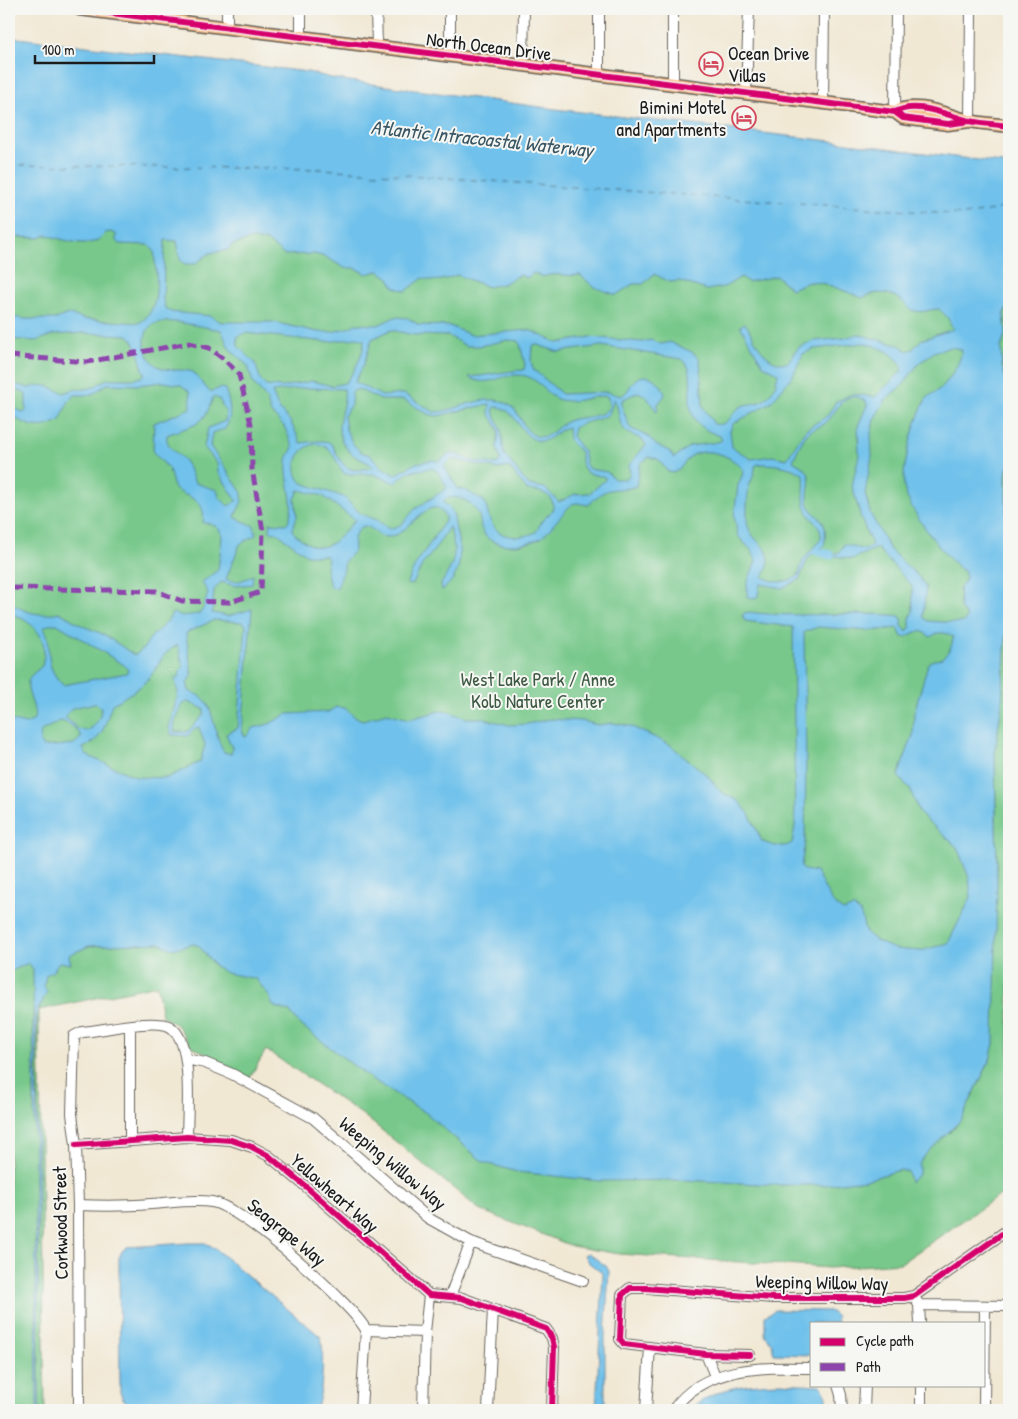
<svg xmlns="http://www.w3.org/2000/svg" width="1018" height="1419" font-family="'Patrick Hand',sans-serif">
<style>
.green{fill:#77c88a;stroke:#4a7253}
.water{fill:#70c1eb;stroke:#466e84;fill-rule:evenodd}
.lines{fill:none;stroke-linecap:round;stroke-linejoin:round}
.canal{stroke:#70c1eb;stroke-width:9}
.ferry{stroke:#395664;stroke-width:1;stroke-dasharray:6 5;stroke-linecap:butt}
.minor-casing{stroke:#67635c;stroke-width:12}
.major-casing{stroke:#67635c;stroke-width:15}
.minor{stroke:#fff;stroke-width:10}
.major{stroke:#f8bd89;stroke-width:12}
.quiet{stroke:#8e44ad;stroke-width:5;stroke-dasharray:10 5;stroke-linecap:butt}
.cycleway-casing{stroke:#f6f6f2;stroke-width:9}
.cycleway{stroke:#d6006c;stroke-width:6}
.labels{text-anchor:middle;dominant-baseline:central;stroke-width:4;stroke-linejoin:round;paint-order:stroke}
.street-label{font-size:19px;fill:#1c1c1c;stroke:#f6f6f2}
.poi-label{font-size:19px;fill:#1c1c1c;stroke:#f6f6f2;text-anchor:start}
.park-label{font-size:19px;fill:#3c5842;stroke:#f6f6f2}
.water-label{font-size:20px;font-style:italic;fill:#395664;stroke:#f6f6f2}
</style>
<rect width="100%" height="100%" fill="#f6f6f2"/>
<filter id="ink" filterUnits="userSpaceOnUse"><feTurbulence type="fractalNoise" baseFrequency=".02" numOctaves="2"/><feDisplacementMap in="SourceGraphic" scale="10" xChannelSelector="R" yChannelSelector="G"/><feConvolveMatrix kernelMatrix="1 2 1 2 8 2 1 2 1" color-interpolation-filters="sRGB"/></filter>
<filter id="wash" filterUnits="userSpaceOnUse"><feTurbulence type="fractalNoise" baseFrequency=".0096" numOctaves="4" result="noise"/><feDisplacementMap in="SourceGraphic" scale="20" xChannelSelector="R" yChannelSelector="G"/><feGaussianBlur stdDeviation="1.12" result="paint"/><feColorMatrix in="noise" values="0 0 0 0 0 0 0 0 0 0 0 0 0 0 0 0 0 1.4 0 .05"/><feComposite in="paint" operator="in"/></filter>
<g filter="url(#wash)">
<rect width="100%" height="100%" fill="#f1e8d4"/>
<!-- green -->
<path class="green" d="M9 201 992 284 989 1050 949 1133 961 1120 990 1060 997 881 995 751 1002 703 1007 616 1006 478 1007 468H1009V1189L901 1263 829 1268 619 1254 572 1246 480 1210 363 1115 266 1050 249 1079 190 1045 178 1026 162 1016 157 985 39 1010 45 1410H39L37 1011H33L38 1410H9Z
M1009 304V392L1002 366 1001 348 1006 331 1004 314Z"/>
<!-- water -->
<path class="water" d="M9 37 308 72 335 79 555 109 840 142 1009 164V304L1004 314 1006 331 1001 348 1002 366 1009 392V468H1007L1006 478 1007 616 1002 703 995 751 997 881 994 1044 990 1060 961 1120 926 1154 919 1164V1174L910 1182 908 1172 900 1170 866 1180 825 1185H779L683 1180 600 1181 517 1172 483 1162 426 1113 370 1078 298 1023 290 1012 273 1006 269 996 256 979 226 973 215 966 199 946 194 944 172 949 159 943 89 946 69 955 71 964 59 962 53 971 46 975 44 986 47 992 36 1014 39 1405V1410H37L33 970 29 963 9 972V720L26 724 34 720C38 706 22 690 30 677 33 673 38 670 42 666 50 636 34 623 9 612V601C24 613 40 617 59 612L83 626 105 635 134 655C146 650 145 643 153 635 161 627 168 623 172 613L181 616 199 614 203 609 208 593 202 582 218 570 222 537C221 527 212 523 203 523 207 497 187 499 174 488L169 469 153 452 154 423 191 408 190 392 181 385 163 382 139 385 107 384 91 395H75L69 401 60 420C41 432 26 426 9 413V405L24 413 26 411V395L24 392 9 388V383L29 388C46 382 48 387 64 393 77 387 79 391 90 388 99 386 102 379 111 379 122 378 139 382 145 374 139 362 139 342 127 335L83 333 53 335 36 341 9 339V316L25 319H56L68 314 84 319 139 323C163 309 156 275 154 251L149 245 120 244 116 241V234L111 232 105 233C96 252 61 239 46 235L40 238 9 237ZM252 239 267 241 284 255 314 254 326 257 344 268H355L366 274 379 271 389 278 394 287 406 291 423 278C435 283 445 280 457 275L488 287 503 284 520 275 527 278 534 273 542 277C556 272 565 277 580 275L594 287 616 295 633 284H643L654 274 670 282 679 281 707 290 724 287 741 277 748 282 777 276 791 289C798 287 803 283 810 282 821 280 851 294 863 298 875 290 892 292 903 302 908 306 909 310 915 311 923 313 931 309 939 309L948 318 953 329 921 340 913 349 907 351 901 346 858 334 844 338 813 341 799 347 787 363C764 365 756 340 745 323L740 326 763 365 778 373C776 386 771 399 757 403 752 404 746 404 742 406 730 413 730 427 714 424L703 407 700 359 692 352 670 342 661 344 650 340 643 342 590 337 558 343 529 330 471 335 450 326 419 325 408 318 395 317 378 325 355 324 351 327 332 332H318L273 322H221L211 316 171 312 165 308 163 299 165 240 177 241 180 260 185 264H195L210 253 228 250 232 245ZM177 322 221 330 229 348 248 366 253 383 266 398 271 413 284 426 293 447C291 452 287 456 287 462 284 478 299 510 286 524L270 523V531L276 532 307 555 326 556 328 559 326 568 330 587 337 588 344 569V562L354 551C353 540 354 531 364 526 374 527 377 538 388 537 407 536 422 504 438 508L445 516V521L416 564 407 582 408 585 413 584 422 565 435 549 449 527C458 554 455 561 441 584L442 590C464 574 461 552 456 530 453 517 456 511 444 503V500C457 493 474 502 479 516 481 522 480 528 484 534 495 550 525 546 541 538 545 536 566 509 572 504L577 503 588 505C594 501 597 495 604 492 614 487 625 491 636 486L640 464 649 457 658 459 667 471 673 473C682 469 683 463 690 457 706 445 734 456 744 471L738 485 734 516 738 536 752 551 756 561 747 583V597L755 598 758 596 760 584 782 588 799 580 808 558 824 546C831 511 810 521 808 500 807 492 812 481 808 473 804 466 798 465 793 461 796 453 803 437 810 431 814 428 820 427 824 424 838 414 841 386 866 401L867 405 858 426 859 455 852 486 862 521 872 545 865 550 844 544 840 552 830 555 852 559 877 548 912 586 913 611 910 618V628L907 632 902 626V620L900 616 892 615C843 612 795 618 747 612L742 615 745 621 793 627 795 826 792 843C784 849 770 846 762 841L749 814 739 801 721 792 708 776 669 744 630 726 613 723 598 725 582 721 550 719 527 724 509 725 482 718H466L444 710 409 719 387 713 363 720 356 718 345 708 336 707 328 712 287 714 269 724 253 728 247 736H244L242 730 252 609 228 616 212 613 214 590 221 582 236 586 252 584 253 575C245 580 235 584 226 579L240 544 256 535 254 526 236 518 235 516 242 501V493L210 446 212 433 225 429C233 416 230 403 225 389L220 388 210 392 193 372C182 368 169 372 159 367 145 360 138 332 154 324 161 321 170 322 177 322ZM391 330 414 335 449 336 466 346H480L508 340 519 341 525 364 524 370C505 371 486 376 469 377 487 388 499 375 517 375 541 375 542 395 560 400 576 404 593 395 607 396 619 419 581 416 570 420 558 424 551 440 536 436 518 430 524 403 494 400 473 398 454 412 434 412L404 394 382 396 355 382 364 364 372 339ZM245 333 327 342 357 338 364 340C364 354 354 373 345 383L332 386 312 381 282 387 266 386 261 381 255 363 238 346 237 337ZM863 343C879 347 893 351 902 366L901 372 875 397 852 394 836 402 827 416 805 430 787 459 772 456 751 459 732 447 730 431 733 424 771 402 792 377 803 354 814 349ZM535 344 558 352 601 346 682 359C705 378 667 418 720 436L722 440 718 442 690 446 674 458 669 451 656 445 649 437 630 428 622 407V400L638 392 646 396 657 412 658 404 665 395C663 383 646 368 634 381 629 386 629 392 621 396L607 392 562 394 533 369 531 361 532 346ZM951 347 962 350C960 363 952 377 942 387 938 391 931 394 927 398 916 413 899 474 905 491 910 511 946 560 964 571L966 578 959 590 960 608 967 617 964 622 959 623 928 621 923 617 926 587 917 575 890 550 870 513 865 493 872 456 871 434 874 419 887 398 904 384 918 364 934 352ZM304 388 344 389C347 413 327 429 351 453 357 459 371 462 373 468L355 470 347 468C325 445 344 437 301 443L290 421 279 409 272 392ZM358 389 381 400H404L428 414 437 416 490 404 489 413 499 430 497 447 501 461 495 464 473 461 456 454H449L439 461 432 460 416 463 395 475 383 468 370 455 361 452 353 444 346 429 344 416 351 404 352 392ZM213 397 219 399 226 413 225 421 208 428 204 447 217 463 218 472 237 501 228 506 219 497 217 490 195 483C192 476 190 470 187 464 181 453 165 450 167 435 194 424 204 428 213 397ZM614 399C620 408 617 421 624 429 631 437 642 436 646 445L629 465 630 474 626 479H614L607 472 589 469 585 463 584 452 572 436 574 428C584 420 597 422 609 414ZM495 407C517 406 519 440 541 441 552 441 558 429 568 427L569 440 581 453V463L587 473 605 477V480L590 493 575 494 559 502 545 488 528 485 504 454 501 429 493 411ZM315 444C333 444 335 463 345 474H373L395 483 409 472 432 468 438 472 447 488 415 509 401 525 389 529 377 520 361 514 344 497 302 483C289 469 297 448 315 444ZM451 459 498 469 509 467 527 490C541 492 554 492 553 510L542 521 536 532C523 538 504 540 494 527 488 520 488 509 484 501L465 490 458 489 444 466ZM759 464C774 464 792 466 804 475 806 486 801 500 807 511 813 523 822 524 821 539L803 560 798 576C785 584 775 583 763 577 780 547 755 548 748 526 746 520 747 490 750 484 753 476 755 474 755 466ZM299 490 323 496 355 520C342 534 328 556 307 543 301 539 295 535 292 530L297 516 295 499ZM214 620 242 622 246 625 238 728 226 734 232 748 231 754 224 752C215 738 213 706 203 698 199 695 193 693 189 691L187 682 192 676 186 633ZM52 624H57L124 665 128 670 126 673 63 685C39 661 56 645 43 627ZM818 627 869 631 898 628 902 637C910 638 915 629 923 632 926 633 928 636 931 637 938 631 946 632 953 637 953 645 947 656 940 659 934 661 932 659 928 664L914 713 913 735 898 776 910 789 920 814 957 847 969 878 971 897 948 943 921 951 895 949 876 941 866 933 860 912 853 907 844 911C830 906 824 884 816 872L804 870 801 867 805 842 806 759 804 632ZM178 645 183 667 179 672V677L175 679 178 693 169 728 172 735 188 736 194 729 199 727 205 745 200 762 167 778 136 777 86 755 83 748C104 739 105 724 112 704 125 697 141 688 150 677 160 664 162 652 178 645ZM188 702 204 709V715L187 732H174L175 720 183 704ZM95 703 101 707C101 718 96 726 87 731L78 729 65 717 72 708ZM60 721C69 722 80 730 81 738L74 744 43 747 40 742 41 731Z
M188 1243H205L213 1247 321 1337C324 1351 323 1400 315 1410H265L164 1404 133 1407 123 1399 120 1392 119 1258 122 1251 127 1247Z
M588 1253 606 1266 609 1271 605 1335V1410H596L603 1274 588 1262 584 1255Z
M775 1310 830 1311 836 1316 837 1323H812V1355L774 1354 772 1344 765 1334V1316Z
M779 1383 821 1385 827 1396V1410H690C716 1387 746 1384 779 1383Z"/>
<g class="lines">
<!-- canal -->
<path class="canal" d="M817 551 830 555"/>
<!-- ferry -->
<path class="ferry" d="M9 165 322 169 965 215 1009 207"/>
</g>
</g>
<g filter="url(#ink)">
<g class="lines">
<!-- minor casing -->
<g class="minor-casing">
<path id="minor" d="M227 9V28
M301 9V37
M376 9 377 47
M450 9V56
M673 9V84
M523 65 524 9
M599 75V9
M746 93 749 9
M823 102 824 9
M895 112 896 9
M970 121 971 9
M130 1027V1141
M186 1059 205 1063 232 1074 313 1118 428 1218 471 1242 583 1281
M76 1145 187 1137 231 1140 252 1147 269 1156 310 1190 429 1295 462 1298 546 1329 552 1338 554 1347 552 1410
M78 1205C103 1206 127 1206 151 1204 171 1203 191 1199 212 1202 240 1206 352 1303 366 1330L425 1332
M450 1296 471 1242
M916 1300 919 1305 920 1323
M919 1305 1009 1306
M706 1354 715 1376
M750 1355 706 1354 624 1344 620 1339 622 1295 630 1288H645L773 1298H904L914 1296 1009 1229
M838 1385 841 1395 842 1410
M79 1410 78 1205 76 1145 72 1114 74 1036 82 1032C104 1030 146 1020 166 1025 195 1033 187 1114 187 1137
M361 1410 366 1330
M423 1410 425 1332 429 1295
M488 1410 493 1309
M646 1410 650 1347
M673 1410C704 1365 763 1367 812 1368
M864 1410 865 1385
M921 1410V1385
M984 1410 985 1306"/>
</g>
<!-- major casing -->
<g class="major-casing">
<path id="major" d="M79 9 856 107 895 112 903 118 948 124 970 121
M895 112C917 100 948 116 970 121 983 124 997 124 1009 126"/>
</g>
<!-- minor -->
<use href="#minor" class="minor"/>
<!-- major -->
<use href="#major" class="major"/>
<!-- quiet -->
<path class="quiet" d="M9 356 87 362 189 343 209 348 226 361 239 375 251 424 252 469 263 531 261 592 230 602 182 601 156 591 9 588"/>
<!-- cycleway casing -->
<g class="cycleway-casing">
<path id="cycleway" d="M79 9 856 107 895 112 903 118 948 124 970 121
M895 112C917 100 948 116 970 121 983 124 997 124 1009 126
M76 1145 187 1137 231 1140 252 1147 269 1156 310 1190 429 1295 462 1298 546 1329 552 1338 554 1347 552 1410
M750 1355 706 1354 624 1344 620 1339 622 1295 630 1288H645L773 1298H904L914 1296 1009 1229"/>
</g>
<!-- cycleway -->
<use href="#cycleway" class="cycleway"/>
</g>
</g>
<!-- icons -->
<defs>
<g id="hotel-ring" transform="scale(1.25)"><circle r="9.5" fill="#f6f6f2" stroke="#d1495b" stroke-width="1.5"/><path d="M-6-4.5h1.5V1H6V5H4.5V3h-9V5H-6ZM-4 0a1.8 1.8 0 1 1 3.6 0ZM.5 0V-2.5h3Q6-2.5 6 0Z" fill="#d1495b"/></g>
</defs>
<g fill-rule="evenodd">
<use href="#hotel-ring" x="711" y="64"/>
<use href="#hotel-ring" x="744" y="118"/>
</g>
<g class="labels">
<!-- street labels -->
<g class="street-label">
<text transform="translate(489 46) rotate(7)">North Ocean Drive</text>
<text transform="translate(393 1163) rotate(40)">Weeping Willow Way</text>
<text transform="translate(335 1193) rotate(41)">Yellowheart Way</text>
<text transform="translate(60 1223) rotate(-91)">Corkwood Street</text>
<text transform="translate(287 1232) rotate(39)">Seagrape Way</text>
<text transform="translate(822 1282) rotate(1)">Weeping Willow Way</text>
</g>
<!-- poi labels -->
<g class="poi-label">
<text x="728" y="53">Ocean Drive<tspan x="728" dy="22">Villas</tspan></text>
<text x="726" y="107" text-anchor="end">Bimini Motel<tspan x="726" dy="22">and Apartments</tspan></text>
</g>
<!-- park labels -->
<g class="park-label">
<text x="538" y="679">West Lake Park / Anne<tspan x="538" dy="22">Kolb Nature Center</tspan></text>
</g>
<!-- water labels -->
<g class="water-label">
<text transform="translate(482 138) rotate(6)">Atlantic Intracoastal Waterway</text>
</g>
</g>
<!-- margin -->
<rect width="1018" height="1419" fill="none" stroke="#f6f6f2" stroke-width="30"/>
<!-- legend -->
<rect x="810" y="1322" width="175" height="65" fill="#f6f6f2" stroke="#9f9f9c"/>
<rect x="820" y="1338" width="25" height="8" fill="#d6006c" stroke="#9f9f9c"/>
<text x="856" y="1346" font-size="15" fill="#1c1c1c">Cycle path</text>
<rect x="820" y="1363" width="25" height="8" fill="#8e44ad" stroke="#9f9f9c"/>
<text x="856" y="1372" font-size="15" fill="#1c1c1c">Path</text>
<!-- scale -->
<path d="M35 55v8h119v-8" fill="none" stroke="#1c1c1c" stroke-width="2.5"/>
<text x="42" y="55" font-size="15" fill="#1c1c1c" stroke="#f6f6f2" stroke-width="4" paint-order="stroke">100 m</text>
</svg>
